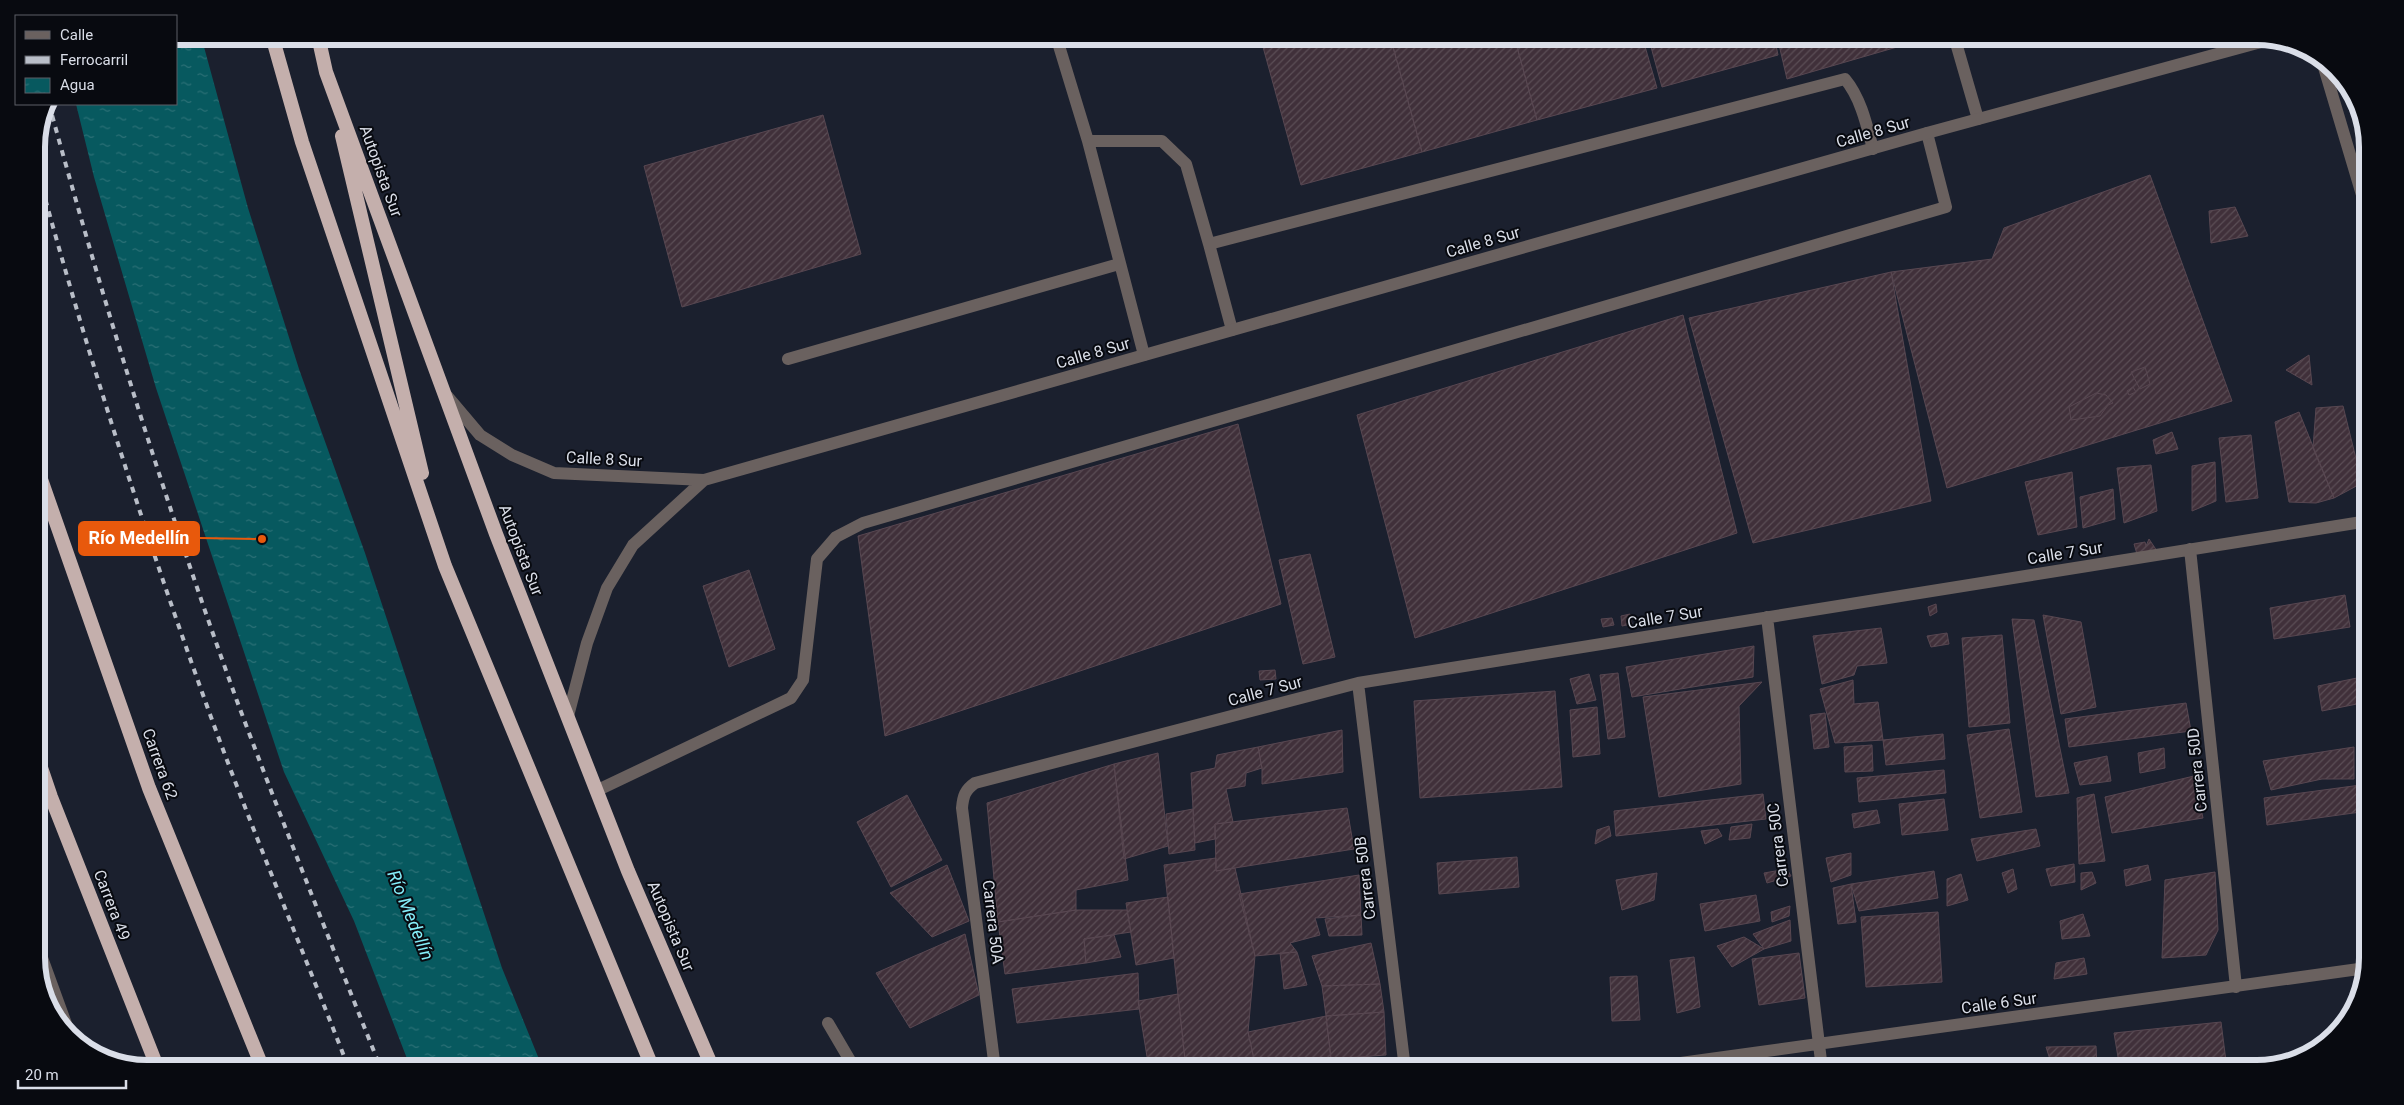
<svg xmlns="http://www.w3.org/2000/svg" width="2404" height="1105" font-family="Roboto,sans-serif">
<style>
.water{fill:url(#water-ripples)}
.building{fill:url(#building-hatch);stroke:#584751}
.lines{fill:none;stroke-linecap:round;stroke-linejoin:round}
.service{stroke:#6a615f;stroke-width:12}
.minor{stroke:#6a615f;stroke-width:12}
.tertiary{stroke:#6a615f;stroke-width:12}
.trunk{stroke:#c4afac;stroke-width:14}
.rail{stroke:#b9bec8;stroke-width:4;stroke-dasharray:6 6;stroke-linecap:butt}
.labels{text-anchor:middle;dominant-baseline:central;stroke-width:4;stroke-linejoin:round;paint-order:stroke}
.street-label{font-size:16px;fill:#dadee8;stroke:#080a10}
.water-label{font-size:18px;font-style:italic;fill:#85effa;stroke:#080a10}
.rim{fill:none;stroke:#dadee8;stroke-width:6}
.leader{fill:none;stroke:#e8590c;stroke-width:2}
.callout-dot{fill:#e8590c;stroke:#080a10;stroke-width:2}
.callout{fill:#e8590c;stroke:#e8590c;stroke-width:2}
.callout-label{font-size:18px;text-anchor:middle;font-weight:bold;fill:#fff}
</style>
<defs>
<pattern id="water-ripples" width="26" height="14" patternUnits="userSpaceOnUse" patternTransform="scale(1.25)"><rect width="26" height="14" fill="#07595f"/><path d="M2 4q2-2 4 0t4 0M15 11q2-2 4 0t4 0" fill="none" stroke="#2b7076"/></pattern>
<pattern id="building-hatch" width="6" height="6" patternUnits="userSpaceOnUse" patternTransform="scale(1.25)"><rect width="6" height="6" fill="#40303a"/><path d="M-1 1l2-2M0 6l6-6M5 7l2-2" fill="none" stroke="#5b4e56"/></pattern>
</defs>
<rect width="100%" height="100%" fill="#1b202e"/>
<!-- water -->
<path class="water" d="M176 36H201L248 208 299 369 365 553 502 968 543 1069H411L354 921 284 772 156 388 94 177 76 104H176Z"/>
<!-- building -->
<path class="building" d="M1260 36H1390L1422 152 1301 185Z
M1390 36H1514L1537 120 1422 152Z
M1514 36H1642L1657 88 1537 120Z
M1648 36H1774L1778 55 1662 87Z
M1777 36H1927L1928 38 1787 79Z
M823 115 861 254 682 307 644 166Z
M2150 175 2232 401 1947 488 1891 272 1992 259 2004 228Z
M2235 207 2248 236 2211 243 2209 211Z
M1891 272 1931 501 1753 543 1689 318Z
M1683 315 1737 533 1415 638 1357 415Z
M2309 355 2312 385 2286 370Z
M2145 367 2150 384 2140 389 2131 372Z
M2133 387 2136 392 2129 395 2127 391Z
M2096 393 2106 395 2113 403 2108 405 2100 416 2071 420 2069 407Z
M2343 406 2362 483 2334 498 2313 448 2316 408Z
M2299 412 2334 498 2316 503 2289 502 2275 422Z
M1238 424 1281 604 885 736 858 536Z
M2172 432 2178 449 2156 454 2153 440Z
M2251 435 2258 498 2226 502 2219 438Z
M2215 462 2216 501 2192 511V466Z
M2151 465 2157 511 2124 523 2117 468Z
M2072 472 2077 527 2038 535 2025 482Z
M2113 489 2115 519 2083 528 2080 497Z
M2149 539 2157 551 2137 554 2134 544 2145 542 2146 546Z
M1310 554 1335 657 1303 664 1279 560Z
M749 570 775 649 729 667 703 586Z
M2345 595 2350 627 2274 639 2270 608Z
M1936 604 1937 612 1930 616 1928 607Z
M1630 614 1632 624 1622 626 1621 616Z
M2043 615 2081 622 2096 707 2061 714Z
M1612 618 1614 625 1603 627 1601 619Z
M2012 619 2034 620 2069 793 2036 797Z
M1881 628 1887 663 1857 666 1854 675 1822 684 1813 636Z
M1947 633 1949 644 1931 647 1927 636Z
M2002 635 2010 723 1969 727 1962 638Z
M1754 646 1753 677 1632 697 1626 667Z
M1275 670 1276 679 1260 680 1259 671Z
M1618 673 1625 737 1608 739 1600 675Z
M1589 674 1596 700 1577 704 1570 679Z
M2357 678 2362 703 2322 711 2318 686Z
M1853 680 1854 704 1878 702 1883 740 1835 743 1820 689Z
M1762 682 1739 706 1741 784 1659 797 1643 697Z
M1555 691 1562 787 1420 798 1414 701Z
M2186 703 2191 731 2069 747 2065 719Z
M1597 707 1600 754 1573 757 1570 710Z
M1825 713 1829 747 1814 749 1810 715Z
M2009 729 2022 812 1980 818 1967 735Z
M1342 730 1343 772 1262 784V768L1258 747Z
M1943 734 1945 759 1886 765 1883 740Z
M1872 745 1873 771 1845 772 1844 747Z
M1258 747 1262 768 1246 773 1245 786 1226 789 1233 822 1215 824V839L1195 843 1191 773 1215 768 1217 755Z
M2354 747V779H2322L2271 790 2263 761Z
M2164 748 2165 768 2140 773 2138 753Z
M1158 753 1168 846 1124 859 1114 764Z
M2107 756 2111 781 2080 785 2074 763Z
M1114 764 1128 880 1076 890V910L998 922 987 803Z
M1944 770 1946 793 1859 802 1857 778Z
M2194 776 2203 818 2112 833 2105 797Z
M2368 784V811L2267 825 2264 798Z
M1763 794 1766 819 1616 836 1614 811Z
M2094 794 2105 861 2079 864 2077 798Z
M907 795 942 860 891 887 857 822Z
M1944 799 1948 830 1902 835 1899 804Z
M1347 808 1354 849 1216 871 1215 824Z
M1193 809 1195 850 1169 854 1166 814Z
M1877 810 1880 823 1854 828 1852 814Z
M1752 824 1750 838 1729 840 1731 827Z
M1609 826 1611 836 1595 844 1597 830Z
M1718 829 1722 836 1705 844 1701 831Z
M2036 829 2040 846 1977 861 1971 839Z
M1851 853V875L1831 882 1826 858Z
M1517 857 1519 887 1439 894 1437 863Z
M1216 858V871L1235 868 1255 956 1248 1032 1256 1068 1186 1069 1164 865Z
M2074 864 2075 882 2051 886 2046 869Z
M947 865 969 921 932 937 890 893Z
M2148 865 2151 880 2126 886 2124 870Z
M1787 869 1791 876 1767 883 1764 873Z
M2013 869 2017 889 2008 893 2002 873Z
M1934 871 1938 898 1859 911 1851 884Z
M2092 872 2096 883 2081 890V873Z
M2215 872 2218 930 2206 955 2162 958 2165 880Z
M1657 873 1654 900 1622 910 1616 880Z
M1961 874 1968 900 1947 906V879Z
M1359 875 1361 915 1315 918 1320 935 1290 943 1297 952 1255 956 1239 894Z
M1851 884 1856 922 1838 924 1833 888Z
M1756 895 1760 921 1705 931 1700 904Z
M1168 897 1174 958 1136 965 1126 903Z
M1790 906 1789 916 1772 922 1771 912Z
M1076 910H1127L1131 932 1084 939 1086 963 1005 974 998 922Z
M1938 912 1942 982 1866 987 1861 917Z
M2083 914 2090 936 2062 939 2060 921Z
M1361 915 1362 935 1329 936 1325 919Z
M1790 920 1791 941 1764 949 1753 934Z
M965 934 979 995 910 1028 876 973Z
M1114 935 1121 957 1086 963 1084 939Z
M1744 937 1764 949 1732 967 1717 946Z
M1371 943 1380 984 1322 986 1312 956Z
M1297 952 1307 985 1284 989 1280 953Z
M1799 953 1805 998 1759 1005 1752 959Z
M1694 957 1700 1007 1677 1013 1670 960Z
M2084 958 2087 974 2054 979 2056 963Z
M1138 973 1139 1009 1017 1023 1012 989Z
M1637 976 1640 1020 1612 1021 1610 977Z
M1380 984 1384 1012 1326 1016 1322 986Z
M1178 994 1186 1069H1149L1138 1001Z
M1384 1012 1386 1055 1331 1059 1326 1016Z
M1326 1016 1331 1059 1256 1068 1248 1032Z
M2221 1022 2227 1069H2120L2114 1033Z
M2096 1046 2097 1066 2085 1069H2053L2046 1047Z
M2028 1058 2029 1069H1989L1988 1064Z"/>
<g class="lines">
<!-- service -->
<path class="service" d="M1056 36 1088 141 1144 355
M1954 36 1978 119
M1088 141H1162L1186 164 1209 244
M1232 330 1209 244 1845 79C1861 98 1867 126 1873 149
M788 359 1119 264
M598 790 791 698 803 680 817 559 836 537 863 523 1946 207 1927 133
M828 1023 855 1069"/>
<!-- minor -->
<path class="minor" d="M2323 64 2368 215
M2190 549 2236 987
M1767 617 1822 1069
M1358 683 1405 1069
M37 944 69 1032
M995 1069 962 808C963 796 965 790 975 783L1358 683 2368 521
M1637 1069 2366 968"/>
<!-- tertiary -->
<path class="tertiary" d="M447 396 480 435 512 455 554 473 704 480 1927 133 2272 39
M568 716 587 643 607 588 633 545 704 480"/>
<!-- trunk -->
<path class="trunk" d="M272 36 302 142 445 566 653 1069
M318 36 326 72 496 534 628 871 713 1069
M342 136 422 473
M36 465 149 788 263 1069
M36 753 51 797 158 1069"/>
<!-- rail -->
<path class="rail" d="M49 104C104 305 166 505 237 701 283 824 332 946 381 1069
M36 165C85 347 143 528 207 706 251 828 302 948 349 1069"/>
</g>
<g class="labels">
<!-- street labels -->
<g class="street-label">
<text transform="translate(1873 132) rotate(-16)">Calle 8 Sur</text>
<text transform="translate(381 171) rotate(70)">Autopista Sur</text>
<text transform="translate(1483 242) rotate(-16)">Calle 8 Sur</text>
<text transform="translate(1093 353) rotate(-16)">Calle 8 Sur</text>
<text transform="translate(604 459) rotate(3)">Calle 8 Sur</text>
<text transform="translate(521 550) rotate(69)">Autopista Sur</text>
<text transform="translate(2065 553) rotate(-9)">Calle 7 Sur</text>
<text transform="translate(1665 617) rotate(-9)">Calle 7 Sur</text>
<text transform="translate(1265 691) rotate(-15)">Calle 7 Sur</text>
<text transform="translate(160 764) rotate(70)">Carrera 62</text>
<text transform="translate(2197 770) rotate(-96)">Carrera 50D</text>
<text transform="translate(1778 845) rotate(-97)">Carrera 50C</text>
<text transform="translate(1365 878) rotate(-97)">Carrera 50B</text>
<text transform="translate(112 905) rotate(69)">Carrera 49</text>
<text transform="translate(993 922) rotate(83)">Carrera 50A</text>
<text transform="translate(671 926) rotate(67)">Autopista Sur</text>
<text transform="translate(1999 1003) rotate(-8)">Calle 6 Sur</text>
</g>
<!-- water labels -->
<g class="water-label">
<text transform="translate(411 915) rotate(68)">Río Medellín</text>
</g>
</g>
<!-- crop -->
<path d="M0 0H2404V1105H0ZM147 45H2257A102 102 0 0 1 2359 147V958A102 102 0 0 1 2257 1060H147A102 102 0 0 1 45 958V147A102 102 0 0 1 147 45Z" fill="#080a10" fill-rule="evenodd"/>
<path class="rim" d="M147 45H2257A102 102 0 0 1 2359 147V958A102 102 0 0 1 2257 1060H147A102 102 0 0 1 45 958V147A102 102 0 0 1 147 45Z"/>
<!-- callouts -->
<path class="leader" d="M262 539L199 538"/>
<circle class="callout-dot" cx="262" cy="539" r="5"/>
<rect class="callout" x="79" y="522" width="120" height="33" rx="5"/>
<g class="callout-label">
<text x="139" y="544">Río Medellín</text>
</g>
<!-- legend -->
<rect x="15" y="15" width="162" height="90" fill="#080a10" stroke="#5c5f66"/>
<rect x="25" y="31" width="25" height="8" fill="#6a615f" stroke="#5c5f66"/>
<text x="60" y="40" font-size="15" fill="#dadee8">Calle</text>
<rect x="25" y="56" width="25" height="8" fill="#b9bec8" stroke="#5c5f66"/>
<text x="60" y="65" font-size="15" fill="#dadee8">Ferrocarril</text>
<rect x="25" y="78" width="25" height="15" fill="url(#water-ripples)" stroke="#5c5f66"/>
<text x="60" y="90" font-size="15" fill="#dadee8">Agua</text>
<!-- scale -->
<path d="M18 1080v8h108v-8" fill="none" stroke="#dadee8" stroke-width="2.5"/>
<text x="25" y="1080" font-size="15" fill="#dadee8" stroke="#080a10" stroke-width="4" paint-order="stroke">20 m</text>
</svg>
